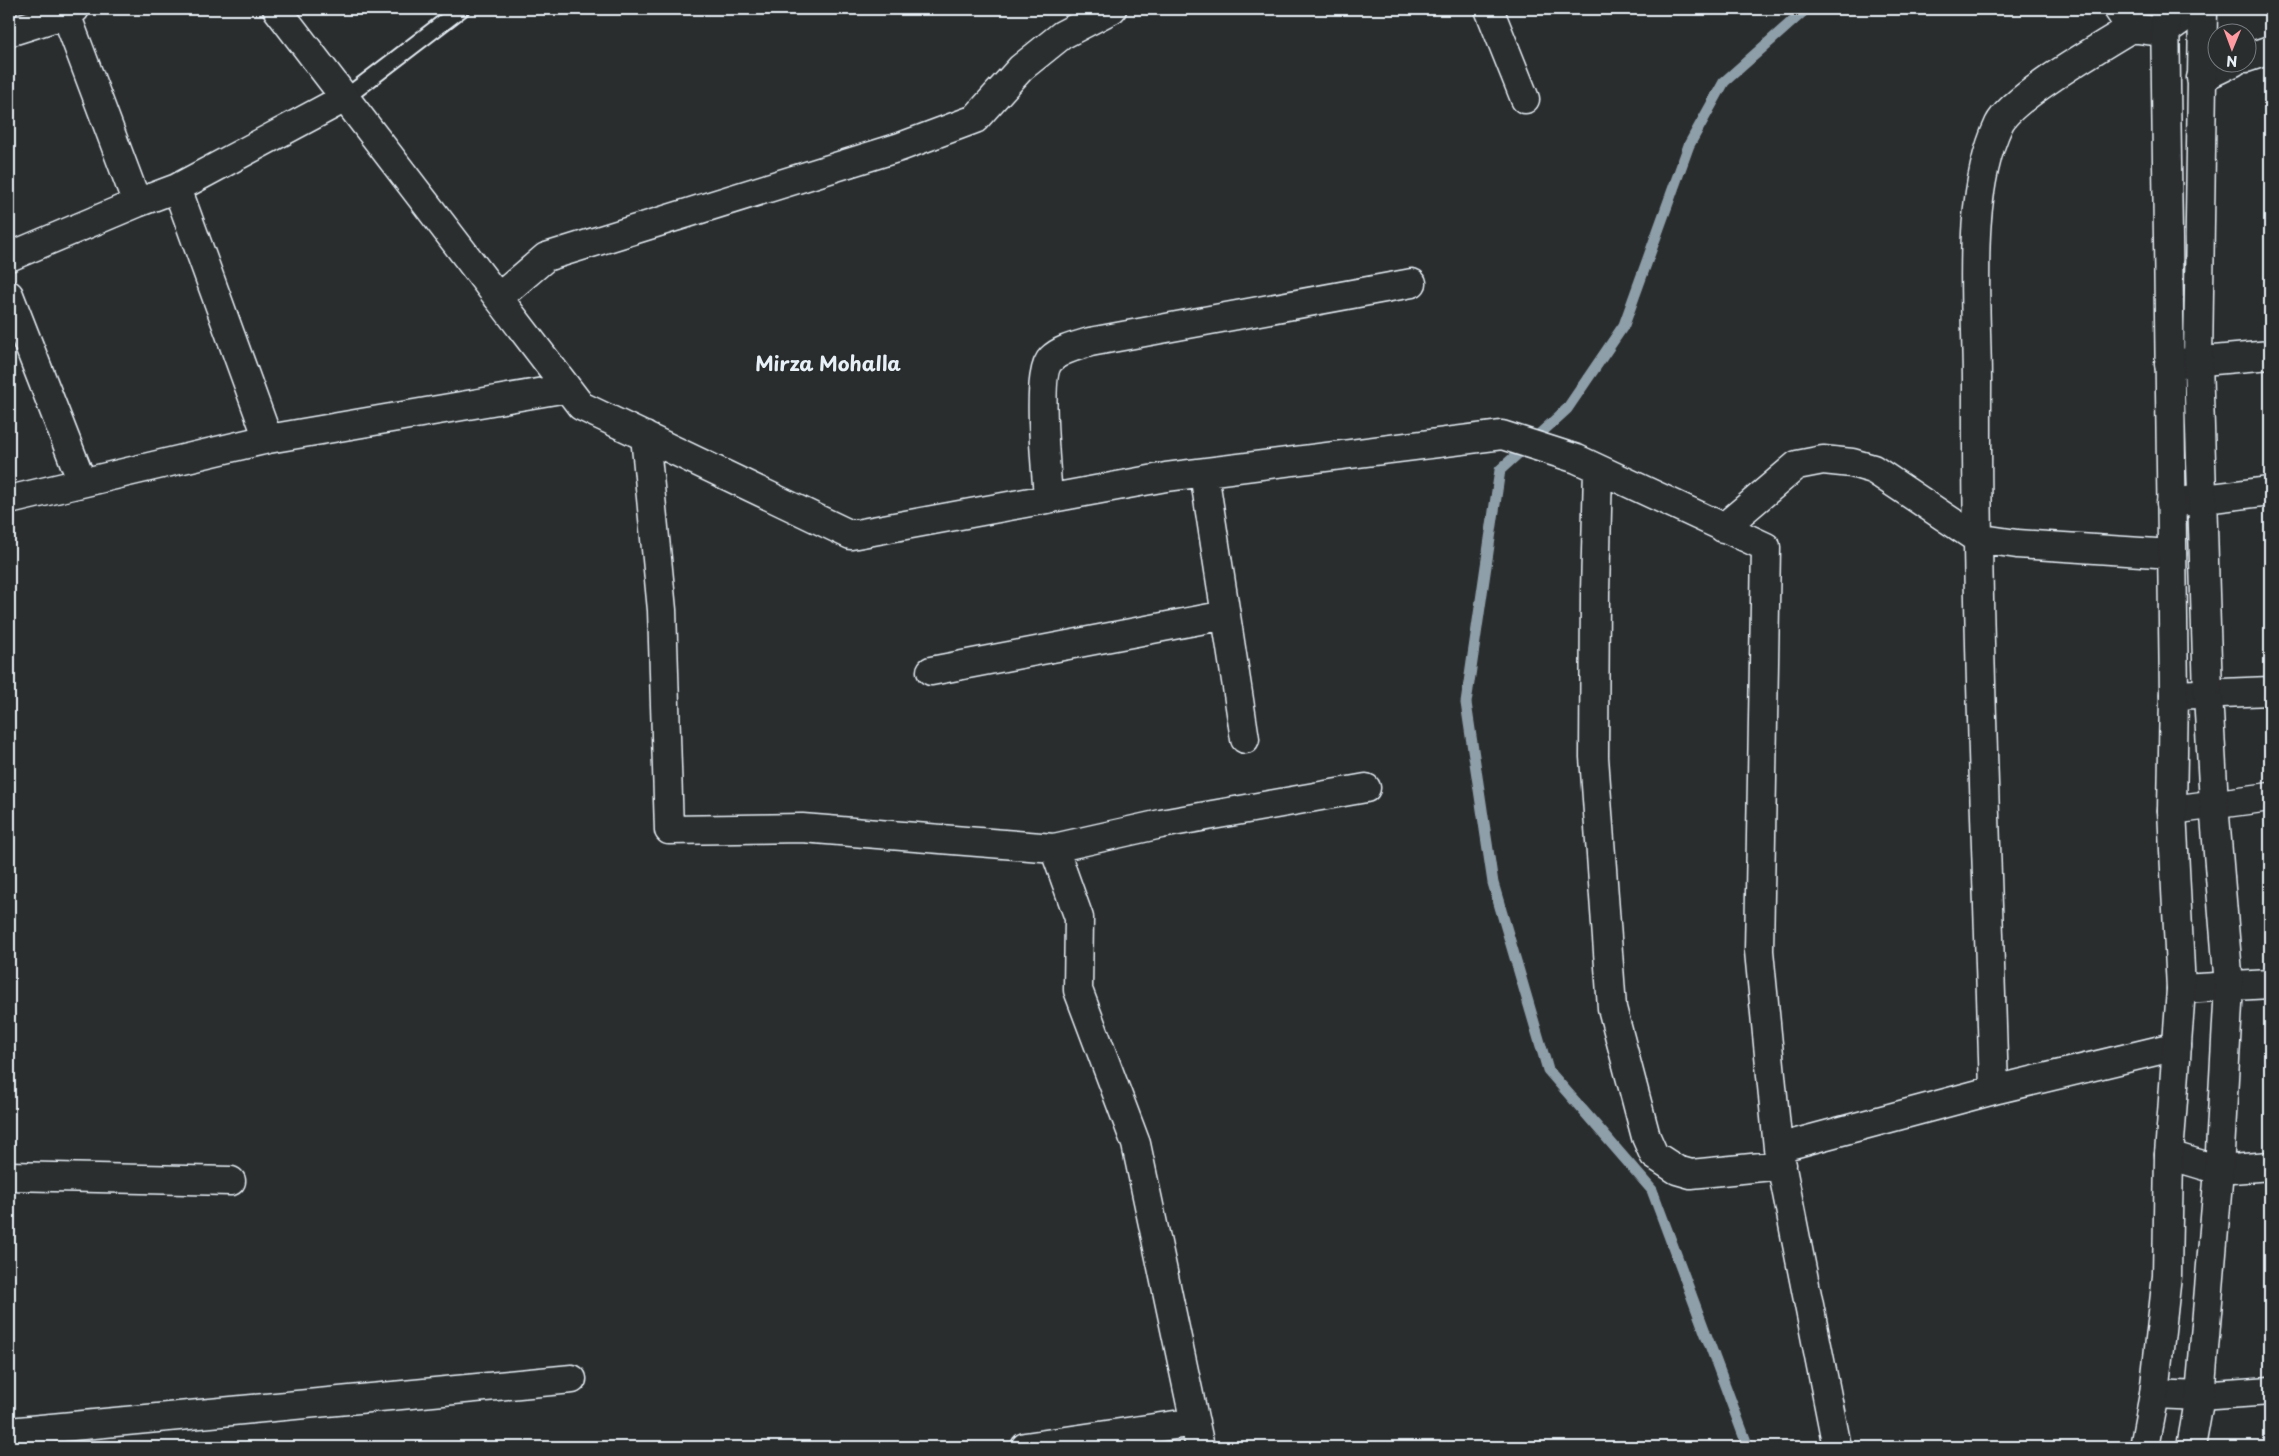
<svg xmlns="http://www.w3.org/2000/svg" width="2279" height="1456" font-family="'Playpen Sans',sans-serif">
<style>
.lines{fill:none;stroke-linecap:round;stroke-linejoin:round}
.stream{stroke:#8e9faa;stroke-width:11}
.service-casing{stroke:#e8f1f8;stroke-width:19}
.minor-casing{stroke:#e8f1f8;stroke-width:31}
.secondary-casing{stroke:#e8f1f8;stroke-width:31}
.service{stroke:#2a2d2e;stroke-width:15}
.minor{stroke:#2a2d2e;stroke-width:28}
.secondary{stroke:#2a2d2e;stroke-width:28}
.labels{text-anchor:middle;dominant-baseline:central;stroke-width:4.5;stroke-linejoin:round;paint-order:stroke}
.district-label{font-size:20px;font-weight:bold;fill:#e8f1f8;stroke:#2a2d2e}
</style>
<rect width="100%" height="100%" fill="#2a2d2e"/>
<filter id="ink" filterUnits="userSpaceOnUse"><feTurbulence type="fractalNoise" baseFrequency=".02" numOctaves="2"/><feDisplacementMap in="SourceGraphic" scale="10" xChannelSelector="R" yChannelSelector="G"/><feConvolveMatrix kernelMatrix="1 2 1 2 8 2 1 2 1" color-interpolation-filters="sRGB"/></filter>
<g filter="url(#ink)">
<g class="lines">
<!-- stream -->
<path class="stream" d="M1748 1447 1652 1190 1548 1070 1493 883 1466 703 1500 470 1567 409 1624 325 1689 145 1724 82 1806 9"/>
<!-- service casing -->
<g class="service-casing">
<path id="service" d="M345 98 461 9"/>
</g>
<!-- minor casing -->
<g class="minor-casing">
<path id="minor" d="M277 9 581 406 851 535 1166 477 1502 435 1577 459 1766 547 1759 951 1778 1148
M1489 9 1525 99
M2118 9 2131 28 2164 32 2196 9
M9 32 66 14
M2246 58 2270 50
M2201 78 2234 62
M177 188 345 98
M9 257 137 203 66 14 75 9
M9 295 82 482
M498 298 546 257 900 147 975 119 1021 68 1062 35 1112 9
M2169 364 2270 355
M645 436 662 610 669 830 802 828 1054 848 1079 918 1078 990 1136 1144 1200 1447
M268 439 567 388
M1598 469 1595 593 1594 757 1612 1008 1646 1137 1654 1155 1677 1170 1691 1174 1782 1165
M1204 473 1245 739
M1048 499C1047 474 1035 374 1051 359 1061 349 1077 346 1090 342L1412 283
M9 500 268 439 177 188 137 203
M2171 503 2270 491
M1723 528 1797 465 1823 460 1852 463 1873 469 1976 538 2017 544 2172 554
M931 671 1226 615
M2174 695 2270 691
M2172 810 2270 797
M1054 848 1161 824 1366 788
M2181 989 2270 984
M1994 1090C1987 854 1976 619 1977 383 1977 305 1965 196 1999 124 2011 98 2102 46 2131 28
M2169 1155 2219 1170 2270 1166
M9 1176 231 1181
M2154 1394 2200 1396 2270 1391
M9 1432 572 1379
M1025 1447 1195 1422
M1837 1447 1778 1148 1994 1090 2177 1046"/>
</g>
<!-- secondary casing -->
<g class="secondary-casing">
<path id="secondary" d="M2144 1447 2154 1394 2167 1276 2169 1155 2181 989 2172 810 2174 695 2165 9
M2191 1447 2200 1396 2219 1170 2229 986 2214 804 2208 694 2198 361 2203 9"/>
</g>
<!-- service -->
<use href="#service" class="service"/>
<!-- minor -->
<use href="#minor" class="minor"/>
<!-- secondary -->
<use href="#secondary" class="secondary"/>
</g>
</g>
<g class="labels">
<!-- district labels -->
<g class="district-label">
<text x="828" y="363">Mirza Mohalla</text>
</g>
</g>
<!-- margin -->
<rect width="2279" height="1456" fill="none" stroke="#2a2d2e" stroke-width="30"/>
<rect x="15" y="15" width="2249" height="1426" fill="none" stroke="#e8f1f8" stroke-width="2" filter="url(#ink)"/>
<!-- north arrow -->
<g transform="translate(2232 48) rotate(181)"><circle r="24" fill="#2a2d2e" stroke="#767b7f"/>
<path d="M0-4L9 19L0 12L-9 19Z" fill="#ff9aa2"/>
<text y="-8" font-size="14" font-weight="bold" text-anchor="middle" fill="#e8f1f8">N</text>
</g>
</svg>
